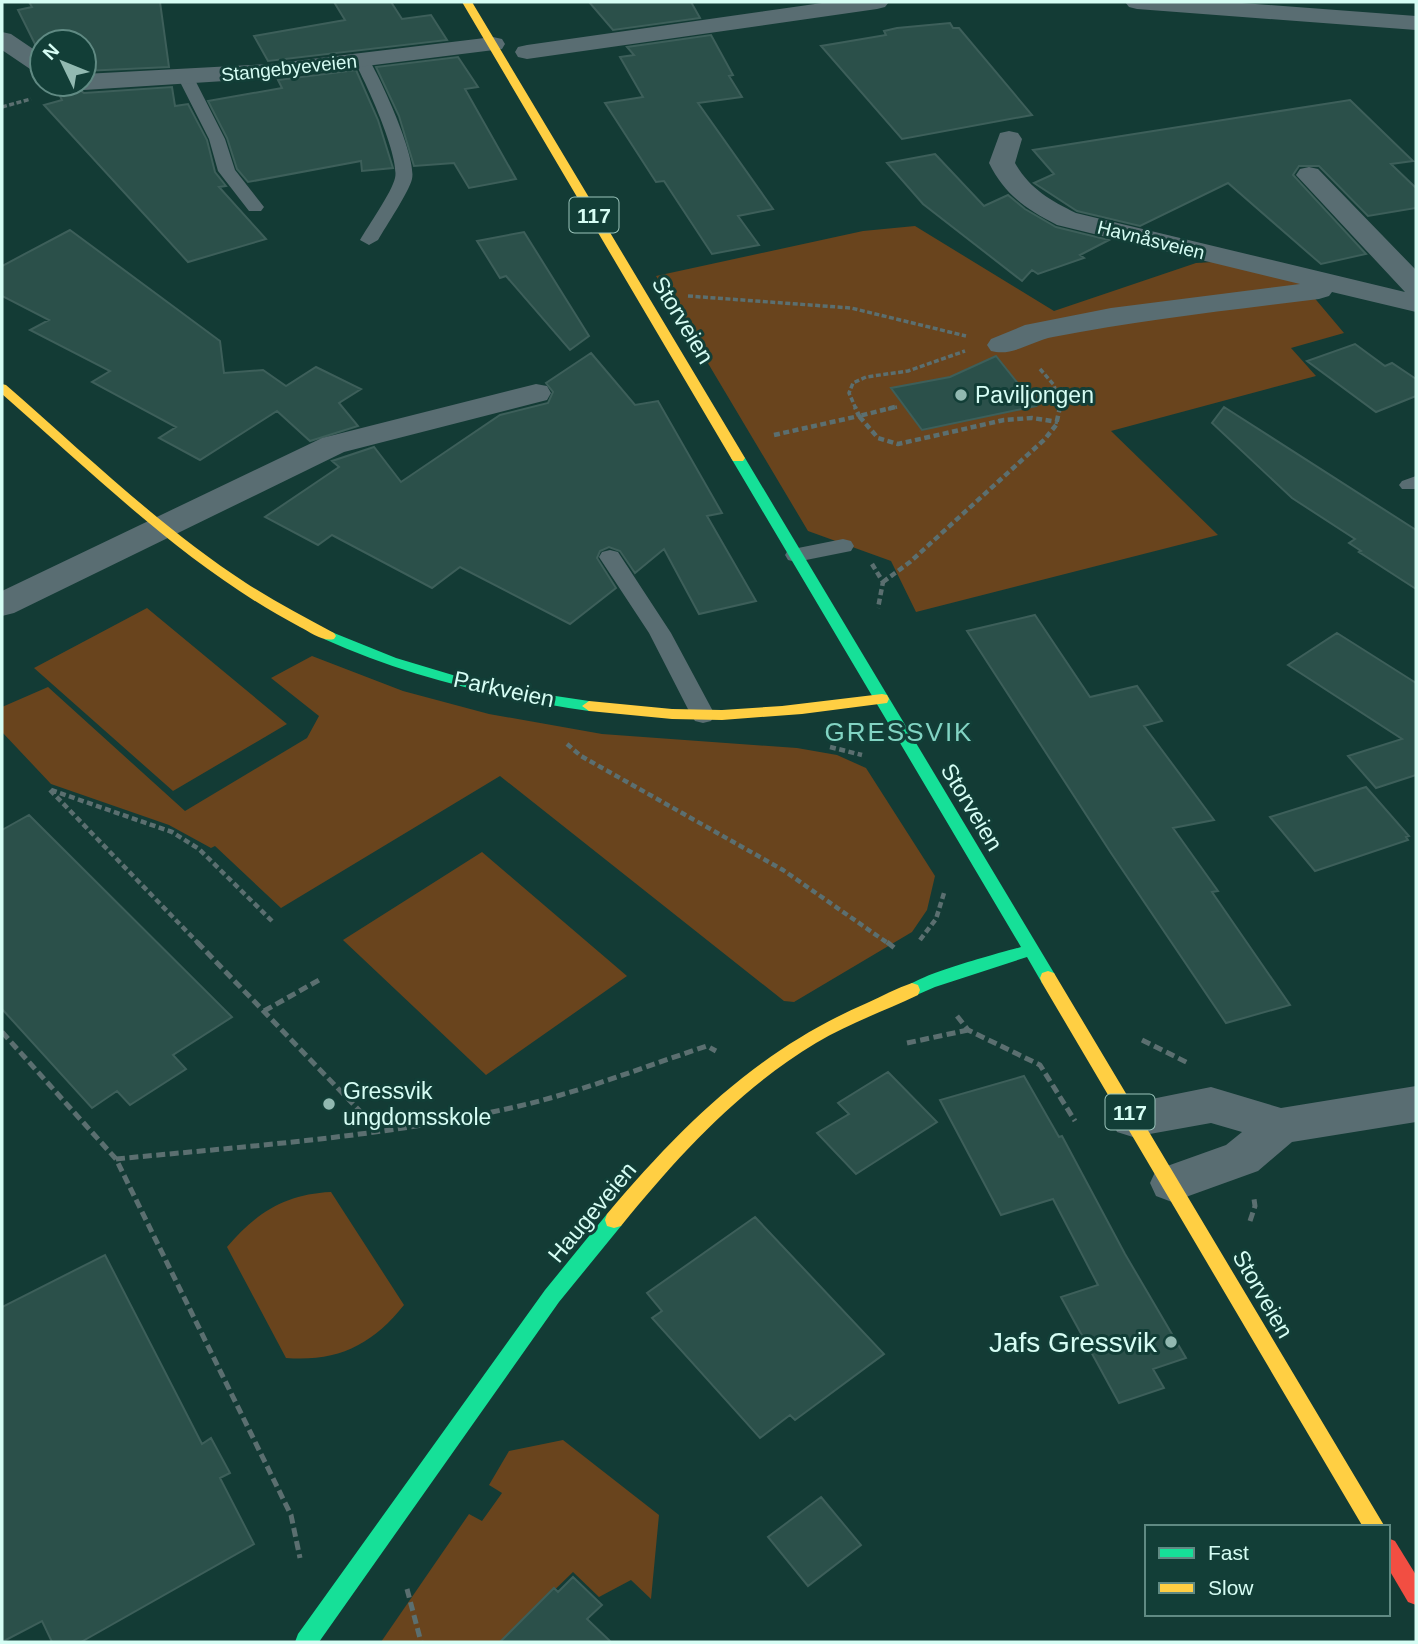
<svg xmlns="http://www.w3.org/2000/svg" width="1418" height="1644" font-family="Helvetica,sans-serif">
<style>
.green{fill:#69441d}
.building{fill:#2b504a;stroke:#3d5f5a;stroke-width:2}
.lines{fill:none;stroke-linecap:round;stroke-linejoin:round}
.path-far2{stroke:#5b6f70;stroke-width:3.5;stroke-dasharray:5 2.5;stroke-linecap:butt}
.path-far1{stroke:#5b6f70;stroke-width:4.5;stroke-dasharray:6 3.5;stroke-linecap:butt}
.path{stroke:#5b6f70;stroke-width:5;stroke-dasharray:9 4.5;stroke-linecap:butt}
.lane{fill:#596d72;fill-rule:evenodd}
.street{fill:#596d72;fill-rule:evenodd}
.fast{fill:#16e098;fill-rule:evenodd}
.slow{fill:#ffcf43;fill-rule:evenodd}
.jam{fill:#f24e42;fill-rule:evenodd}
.poi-dot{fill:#92b9b1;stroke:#123e37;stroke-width:2.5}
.labels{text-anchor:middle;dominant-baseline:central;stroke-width:6;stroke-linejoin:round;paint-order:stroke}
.far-street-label{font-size:19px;fill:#d6fdf4;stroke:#123e37}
.shield{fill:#123e37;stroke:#9bc4bb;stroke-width:2}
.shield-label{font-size:21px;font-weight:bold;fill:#d6fdf4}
.street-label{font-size:23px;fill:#d6fdf4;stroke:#123e37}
.poi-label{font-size:23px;fill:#d6fdf4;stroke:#123e37;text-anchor:start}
.quarter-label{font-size:26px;letter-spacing:2px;fill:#82d4c3;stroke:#123e37}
.near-poi-label{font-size:28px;fill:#d6fdf4;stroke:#123e37;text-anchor:end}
</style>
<rect width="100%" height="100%" fill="#133b35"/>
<!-- green -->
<path class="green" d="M915 226 1054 311 1196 263 1213 262 1301 282 1344 333 1291 348 1316 376 1111 431 1218 535 916 612 891 561 808 531 656 276 863 231Z
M147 608 287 724 173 791 34 668Z
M312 656 403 691 489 714 602 734 797 748 837 755 866 768 935 876 927 910 912 932 794 1002 784 1001 500 776 281 908 215 846 211 848 169 825 51 784 2 732V707L48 687 185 811 307 738 319 716 271 678Z
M482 852 627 976 486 1075 343 940Z
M331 1192 404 1305C372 1345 338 1362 286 1358L227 1247C256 1213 285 1194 331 1192Z
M563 1440 659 1515 651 1599 631 1580 599 1597 573 1572 501 1642H381L469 1514 482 1521 502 1493 489 1485 509 1451Z"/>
<!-- building -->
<path class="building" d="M29 2H160L169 67 84 71V42H42V52L37 48 18 10 32 7Z
M334 2H391L402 19 431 15 447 40 268 61 254 36 345 20Z
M589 2H691L700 18 613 30Z
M950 23 953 28H959L1032 115 902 139 821 46 886 35 884 31 897 28Z
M711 35 733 75 729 76 742 97 698 103 773 209 738 216 759 245 712 254 664 181 656 182 605 103 643 97 620 57 634 55 627 47Z
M458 57 478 87 465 89 516 179 469 188 454 163 414 166 399 116 376 67Z
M356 70 378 120 393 168 362 171 361 161 248 182 237 169 227 138 208 101 282 88 278 80Z
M54 84H71L84 93 172 87 175 106 188 104 207 140 215 172 226 186 219 187 266 239 188 262 44 105 62 100Z
M1350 100 1413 161 1391 164 1416 188V208L1368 216 1319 166H1299L1293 175 1366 254 1321 264 1228 183 1140 226 1077 211 1034 183 1054 174 1033 150Z
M935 154 984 206 1008 195 1025 209 1056 227 1109 240 1080 255 1084 258 1038 274 1032 270 1022 281 923 204 887 163Z
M70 230 220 341 224 373 263 370 286 386 316 367 361 389 339 403 358 426 310 441 277 411 200 460 159 438 176 427 92 382 110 371 30 330 49 320 2 296V266Z
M524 232 589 336 570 350 506 276 500 278 477 241Z
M1355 344 1385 366 1392 363 1416 379V396L1376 412 1307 361Z
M591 353 635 405 658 401 722 513 707 516 756 601 699 614 664 549 635 573 620 551 609 547 600 551 597 558 616 588 570 624 460 567 432 588 332 535 318 545 265 517 339 467 332 461 374 447 401 482 500 415 548 403 553 392 546 383Z
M996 356 1036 406 922 430 891 388 950 377Z
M1224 407 1416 530V589L1359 552 1361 551 1349 543 1355 539 1292 498 1212 423Z
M1035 615 1090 697 1137 686 1162 721 1144 726 1214 820 1173 828 1218 891 1212 892 1290 1005 1226 1023 1111 853 967 631Z
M1337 633 1416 683V775L1376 788 1348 756 1402 739 1288 665Z
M1366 787 1409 836 1406 837 1408 840 1315 871 1270 817Z
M29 815 232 1017 173 1055 186 1069 130 1105 117 1091 92 1108 2 1009V830Z
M888 1072 937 1122 856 1174 817 1133 849 1114 838 1103Z
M1024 1076 1059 1137 1062 1136 1125 1254 1186 1358 1153 1369 1164 1388 1119 1403 1061 1297 1098 1285 1053 1199 1001 1215 940 1100Z
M755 1217 884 1354 795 1420 790 1415 760 1438 652 1318 662 1311 647 1293Z
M105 1255 202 1444 211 1438 230 1473 220 1478 254 1544 81 1642H52L42 1621 2 1642V1307Z
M821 1497 861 1545 808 1586 768 1537Z
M573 1577 602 1605 587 1619 611 1642H500L554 1588 558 1592Z"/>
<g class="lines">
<!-- path-far2 -->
<path class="path-far2" d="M2 107 31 99
M688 296 851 308 966 336
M1040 369 1054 385 1060 409
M856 409 849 393 853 383 866 377 908 371 965 351
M888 409 897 407"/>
<!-- path-far1 -->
<path class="path-far1" d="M895 407 859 416 878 438 898 444 1004 420 1032 418 1058 422
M774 435 859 416 855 407
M872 564 883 582 878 608
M883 582 910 562 1045 439 1056 425 1060 407
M567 744 581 756 783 870 889 944
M830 747 862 755
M50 790 199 944
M51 790 172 832 199 849 274 923
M920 940 936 919 944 893"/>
<!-- path -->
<path class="path" d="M197 942 379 1131
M887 942 897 950
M264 1011 319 980
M957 1016 968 1030 1040 1065 1075 1121
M2 1032 116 1159 291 1515 300 1558
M1142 1040 1190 1064
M907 1043 968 1030
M116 1159C249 1146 384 1137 515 1107 581 1092 643 1067 707 1046L716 1051
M1250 1221 1255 1206 1254 1199
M407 1589 421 1642"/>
<!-- lane -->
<path class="lane" d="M362 56 368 58C380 77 417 157 412 179 409 192 386 226 378 240L369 245 360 240C368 226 392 192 395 178 400 157 366 82 354 61Z
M186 73 194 78 225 139 235 170 264 207 261 211H249L218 171 209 139 178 78Z
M1416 476V489H1402L1399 485 1402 481Z
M843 539 851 541 854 546 851 551 796 562 788 560 785 555 788 550Z
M610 550 618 552 671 633 715 715 711 721 703 723 695 721 691 715 649 633 599 557 602 552Z"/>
<!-- street -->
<path class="street" d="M829 2H889L885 7 877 9 527 59 518 57 515 52 518 47 527 45Z
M1125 2H1229L1416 16V30L1137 9 1129 7Z
M2 32 11 34 42 55V73L33 71 2 50Z
M493 37 502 39 505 44 502 49 270 78 84 90 73 84H84V74L270 64Z
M1009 131 1018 133 1022 139 1015 163C1030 189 1050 200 1076 213L1405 292 1296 175 1300 169 1309 167 1318 169 1416 270V312L1332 292 1329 296 1319 299C1230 310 1141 320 1053 337 1031 341 1013 357 991 351L987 345 991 339 1025 325 1111 308 1300 284 1057 225C1026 209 1005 195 989 163L1000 133Z
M536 384 547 386 551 393 547 400 344 452 14 613 2 616V591L322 438Z
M1416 1086V1122L1292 1142 1258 1171 1172 1202 1156 1196 1150 1183 1156 1170 1226 1145 1242 1132 1211 1123 1133 1137 1117 1132 1111 1119 1117 1106 1211 1087 1281 1108Z"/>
<!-- fast -->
<path class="fast" d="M738 454 745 458 1054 973 1056 978 1054 983H1042L1027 957 935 987 912 997 906 995 904 990C911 976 1000 953 1021 947L731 458Z
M329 631 396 658 456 676 522 691 589 701 596 706 589 711C497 698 409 677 324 639L322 636Z
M614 1212 621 1214 623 1220 621 1226 559 1302 319 1642H295L298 1634 545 1290 607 1214Z"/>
<!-- slow -->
<path class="slow" d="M462 2H472L745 458 743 461H733L731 458Z
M2 384 6 385C84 453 159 526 246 583 274 601 304 617 334 633L336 636 334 639C323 642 310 632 300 627 188 568 97 477 2 394Z
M882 694 887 695 889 699 887 703 802 714 722 720 672 719 589 711 582 706 589 701 672 709 722 710 782 706Z
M1048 971 1054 973 1385 1527H1363L1042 983 1040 978 1042 973Z
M912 983 918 985 920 990 918 995C884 1011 848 1024 816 1043 738 1090 678 1156 621 1226L614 1228 607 1226 605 1220 607 1214C683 1124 758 1050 867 1003 882 996 897 988 912 983Z"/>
<!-- jam -->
<path class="jam" d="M1388 1538 1395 1541 1416 1575V1605L1408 1602 1388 1568Z"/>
</g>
<!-- markers -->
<g class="poi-dot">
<circle cx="961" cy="395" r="7"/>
<circle cx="329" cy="1104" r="7"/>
<circle cx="1171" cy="1342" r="7"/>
</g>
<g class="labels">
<!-- far-street labels -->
<g class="far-street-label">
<text transform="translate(289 68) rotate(-6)">Stangebyeveien</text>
<text transform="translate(1151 240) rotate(14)">Havnåsveien</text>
</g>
<!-- shield labels -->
<g class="shield">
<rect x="569.5" y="197.5" width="49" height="35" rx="5"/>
<rect x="1105.5" y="1094.5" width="49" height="35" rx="5"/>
</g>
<g class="shield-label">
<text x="594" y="215">117</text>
<text x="1130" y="1112">117</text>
</g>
<!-- street labels -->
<g class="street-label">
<text transform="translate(683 320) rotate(59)">Storveien</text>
<text transform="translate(504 689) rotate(12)">Parkveien</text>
<text transform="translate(972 807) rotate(59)">Storveien</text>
<text transform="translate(592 1212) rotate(-50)">Haugeveien</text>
<text transform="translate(1263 1294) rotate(60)">Storveien</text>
</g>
<!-- poi labels -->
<g class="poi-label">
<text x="975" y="395">Paviljongen</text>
<text x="343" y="1091">Gressvik<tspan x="343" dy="26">ungdomsskole</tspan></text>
</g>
<!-- quarter labels -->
<g class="quarter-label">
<text x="899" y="732">GRESSVIK</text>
</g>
<!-- near-poi labels -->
<g class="near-poi-label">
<text x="1157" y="1342">Jafs Gressvik</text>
</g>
</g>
<!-- border -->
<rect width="1418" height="1644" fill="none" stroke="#d6fdf4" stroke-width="7"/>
<!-- legend -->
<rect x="1145" y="1525" width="245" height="91" fill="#123e37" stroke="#608a83" stroke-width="2"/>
<rect x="1159" y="1548" width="35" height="10" fill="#16e098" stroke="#608a83" stroke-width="2"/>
<text x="1208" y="1560" font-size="21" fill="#d6fdf4">Fast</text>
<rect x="1159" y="1583" width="35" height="10" fill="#ffcf43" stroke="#608a83" stroke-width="2"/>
<text x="1208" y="1595" font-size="21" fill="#d6fdf4">Slow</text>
<!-- north arrow -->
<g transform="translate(63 63) rotate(313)"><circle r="33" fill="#123e37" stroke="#608a83" stroke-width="2"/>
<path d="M0-5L12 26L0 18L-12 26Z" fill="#92b9b1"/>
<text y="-10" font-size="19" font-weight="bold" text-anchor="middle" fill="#d6fdf4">N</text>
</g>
</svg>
